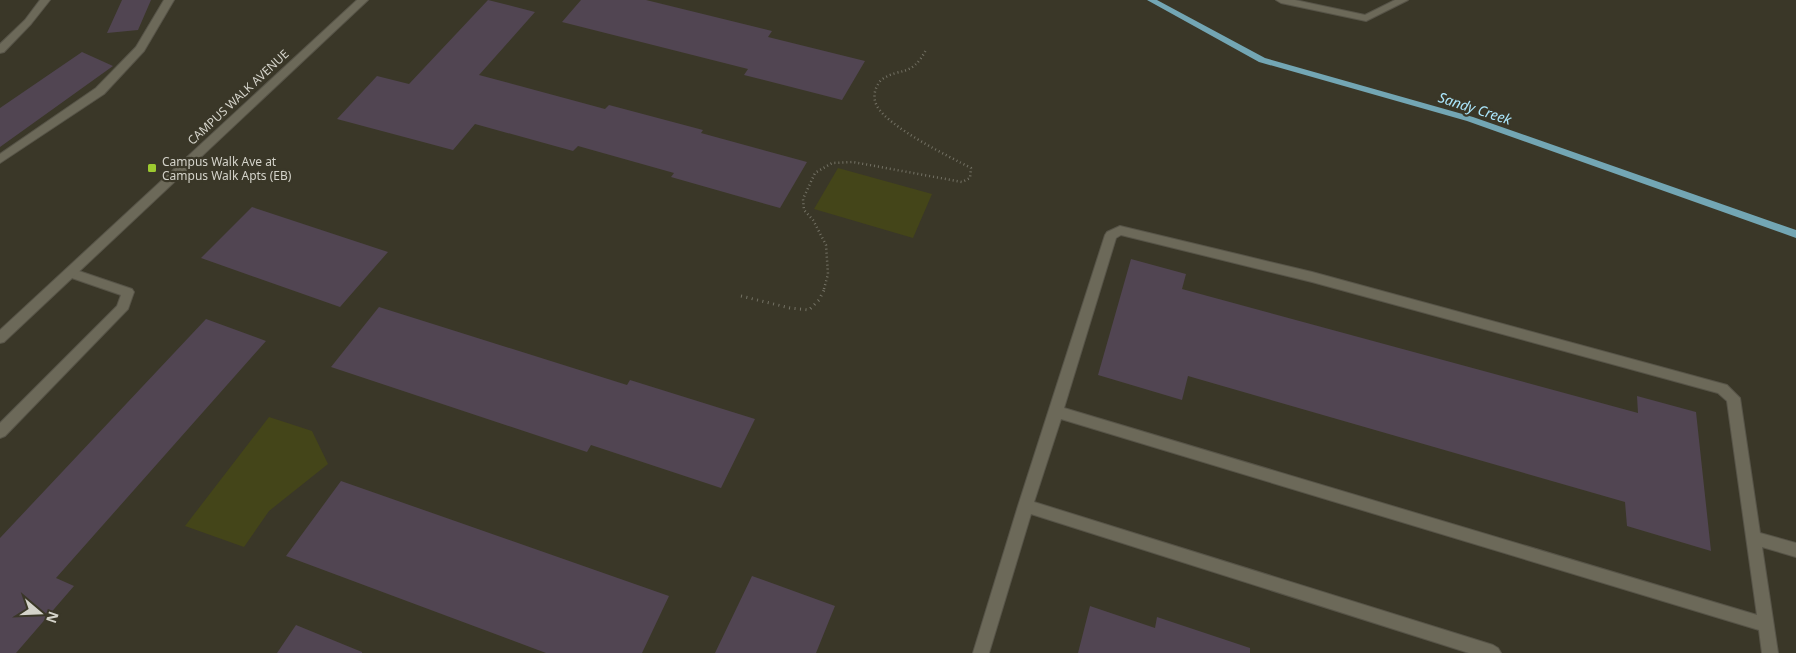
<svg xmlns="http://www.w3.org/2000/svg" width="1796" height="653" font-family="'Noto Sans',sans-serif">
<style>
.green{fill:#444519}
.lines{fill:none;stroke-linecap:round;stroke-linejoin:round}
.stream{fill:#73a6b4;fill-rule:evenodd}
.building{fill:#514552}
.lane-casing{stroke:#575448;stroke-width:2}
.street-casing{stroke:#575448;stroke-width:2}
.path-far1{stroke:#747265;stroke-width:2.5;stroke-dasharray:1 3;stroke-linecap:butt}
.path{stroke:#747265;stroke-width:3;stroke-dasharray:1 4.5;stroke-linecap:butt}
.lane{fill:#6c6959;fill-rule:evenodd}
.street{fill:#6c6959;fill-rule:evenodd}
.poi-dot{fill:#9dca30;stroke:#3a3728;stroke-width:2}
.labels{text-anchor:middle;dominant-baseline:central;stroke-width:4.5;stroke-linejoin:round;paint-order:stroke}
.street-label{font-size:12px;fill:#d4d3ca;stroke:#3a3728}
.poi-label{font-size:12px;fill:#d4d3ca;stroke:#3a3728;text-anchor:start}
.water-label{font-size:14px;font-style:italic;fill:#abe6fc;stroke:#3a3728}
</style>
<rect width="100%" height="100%" fill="#3a3728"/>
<!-- green -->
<path class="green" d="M838 168 932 194 913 238 814 209Z
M269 417 312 431 328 464 269 511 244 547 185 526Z"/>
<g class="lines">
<!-- stream -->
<path class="stream" d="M1147 0H1157L1265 58 1473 117 1796 230V238L1467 121 1259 62Z"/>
</g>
<!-- building -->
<path class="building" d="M122 0H151L138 30 107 33Z
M488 0 535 12 479 75 605 109 609 105 703 130 701 133 807 162 780 208 671 177 674 173 578 146 573 151 475 124 453 150 337 119 377 76 409 84Z
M581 0H646L772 31 768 37 865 61 842 100 744 75 748 69 562 22Z
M82 52 113 66 0 147V108Z
M252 207 388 252 340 307 201 258Z
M1131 259 1186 274 1182 289 1638 413 1637 396 1696 412 1711 551 1627 526 1625 502 1188 376 1182 400 1098 375Z
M379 307 627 385 630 380 755 419 721 488 591 445 587 452 331 367Z
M206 319 266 341 56 578 74 586 16 653H0V538Z
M341 481 669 596 642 653H546L286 556Z
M752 576 835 606 816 653H715Z
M1090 606 1155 628 1157 617 1250 648V653H1078Z
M296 625 362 652V653H277Z"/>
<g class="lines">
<!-- lane casing -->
<g class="lane-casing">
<path id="lane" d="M164 0H174L144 51 104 94 0 163V154L96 88 136 47Z
M1276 0H1295L1365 15 1395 0H1408L1366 21 1281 3Z
M1120 226 1312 272 1727 385 1740 398 1760 533 1796 543V557L1762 547 1778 653H1762L1759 630 1061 419 1034 502 1493 645 1498 648 1501 653H1469L1031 514 989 653H973L1018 506 1105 235 1107 232ZM1121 235 1312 282 1718 393 1727 401 1757 615 1064 408 1116 238Z
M70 268 132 289 134 292 128 309 5 436 0 438V423L117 306 121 295 66 276 64 273 66 270Z"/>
</g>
<!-- street casing -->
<g class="street-casing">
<path id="street" d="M40 0H50L31 24 4 52 0 53V44L25 20Z
M357 0H368L4 342 0 343V330Z"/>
</g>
<!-- path-far1 -->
<path class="path-far1" d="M824 289 828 274 826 245 813 220 804 210 803 199 815 173 832 163 853 162 962 182 970 178 971 168C948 156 888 127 877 106 872 97 875 87 881 80 901 66 910 79 926 50"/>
<!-- path -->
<path class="path" d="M741 296 790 308 809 310 819 300 825 288"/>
<!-- lane -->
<use href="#lane" class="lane"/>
<!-- street -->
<use href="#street" class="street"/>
</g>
<!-- markers -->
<rect class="poi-dot" x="147" y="163" width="10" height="10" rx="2.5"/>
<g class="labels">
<!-- street labels -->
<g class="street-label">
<text transform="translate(238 97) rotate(-43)">CAMPUS WALK AVENUE</text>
</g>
<!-- poi labels -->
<g class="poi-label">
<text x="162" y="161">Campus Walk Ave at<tspan x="162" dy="14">Campus Walk Apts (EB)</tspan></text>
</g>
<!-- water labels -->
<g class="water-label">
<text transform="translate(1475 108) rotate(18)">Sandy Creek</text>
</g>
</g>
<!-- north arrow -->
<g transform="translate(40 613) rotate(109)" stroke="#3a3728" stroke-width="4" paint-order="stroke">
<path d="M0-4L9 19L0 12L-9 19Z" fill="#d4d3ca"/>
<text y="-8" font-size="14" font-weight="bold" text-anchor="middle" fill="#d4d3ca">N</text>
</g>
</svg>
